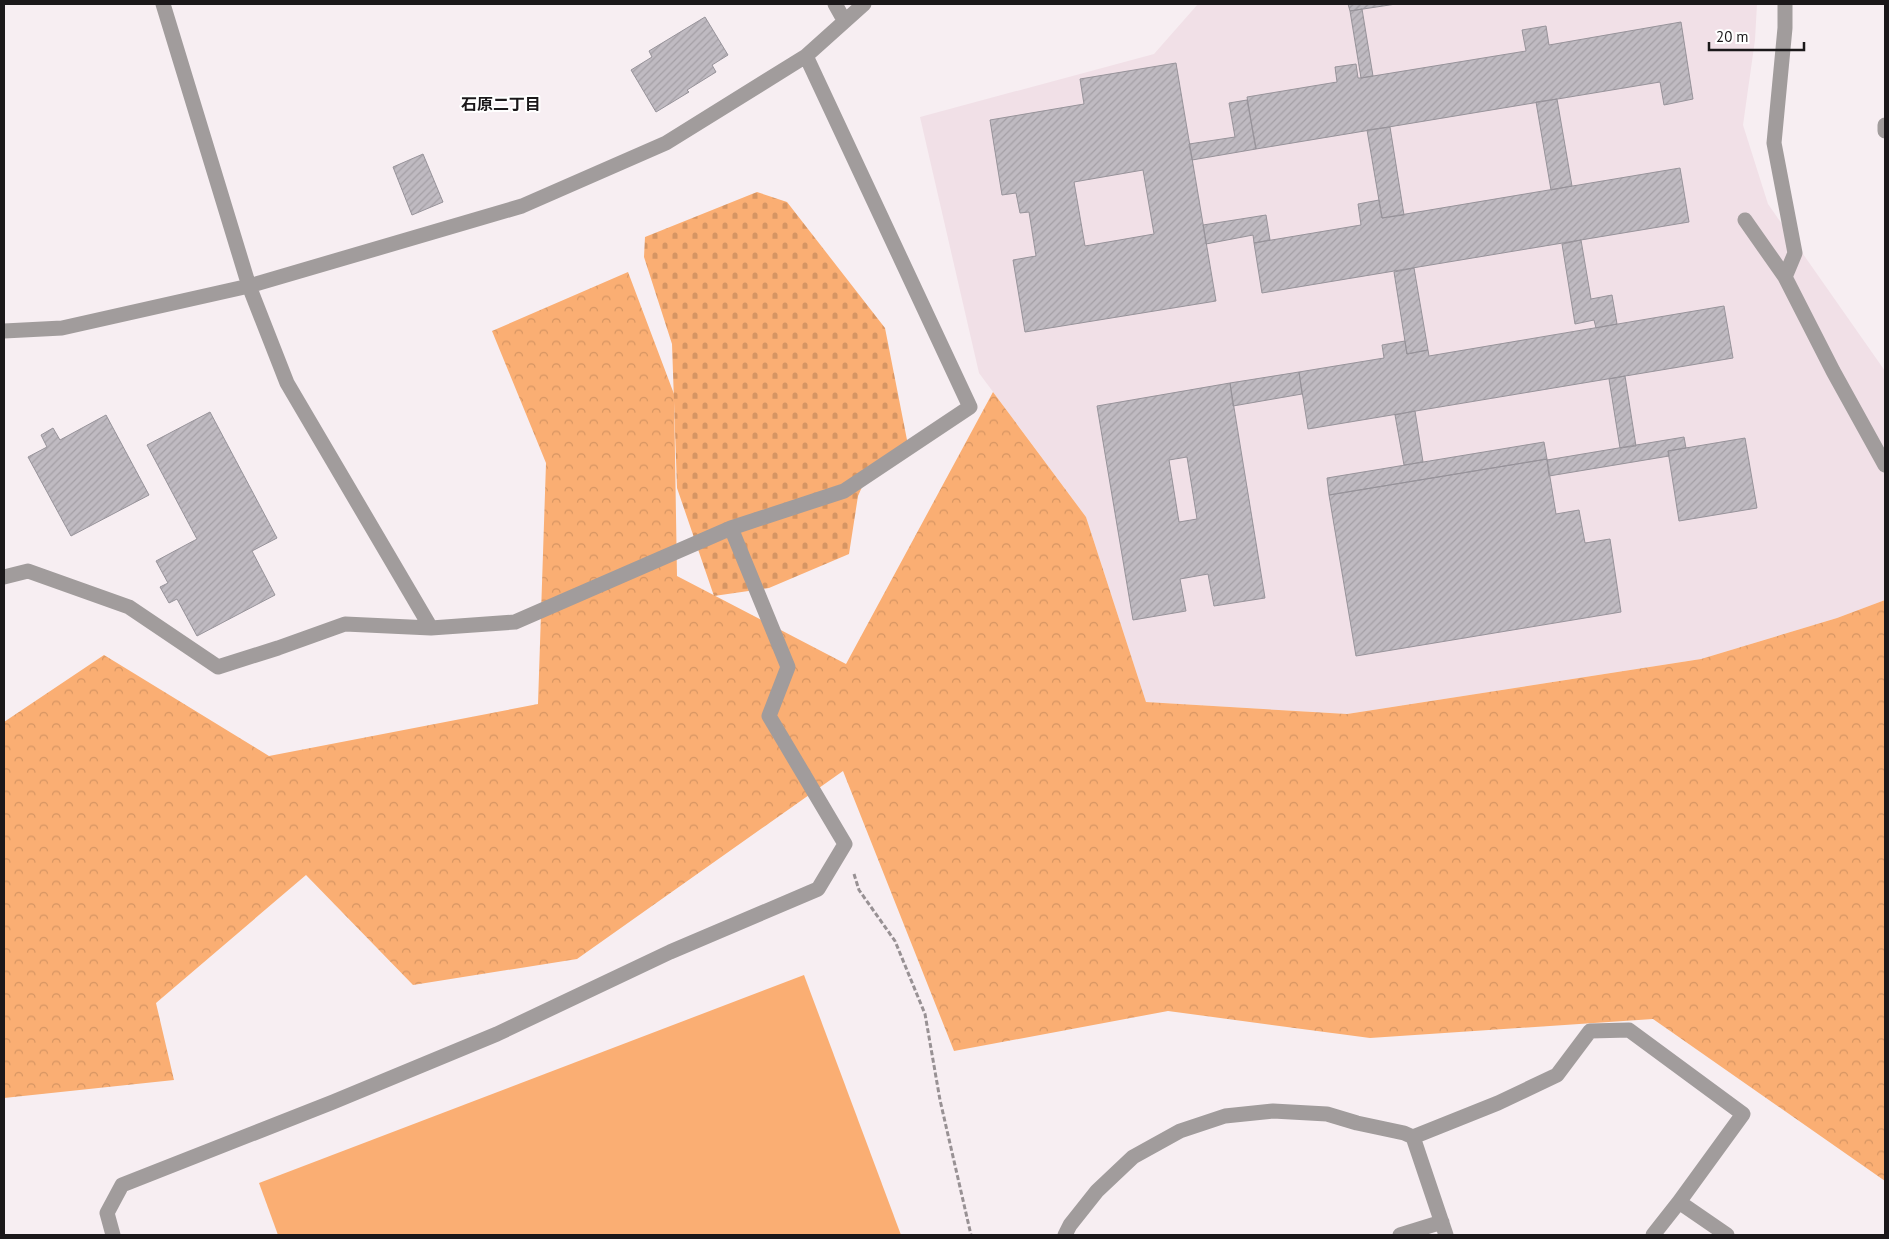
<svg xmlns="http://www.w3.org/2000/svg" width="1889" height="1239" font-family="'PT Sans','Noto Sans JP',sans-serif">
<style>
.built{fill:#f1e0e7}
.green{fill:#faae73}
.forest{fill:url(#forest-crowns)}
.cemetery{fill:url(#cemetery-stones)}
.building{fill:url(#building-hatch);stroke:#97939a;fill-rule:evenodd}
.lines{fill:none;stroke-linecap:round;stroke-linejoin:round}
.path{stroke:#989194;stroke-width:3;stroke-dasharray:5 2.5;stroke-linecap:butt}
.minor{stroke:#a19c9c;stroke-width:15}
.labels{text-anchor:middle;dominant-baseline:central;stroke-width:4;stroke-linejoin:round;paint-order:stroke}
.neighbourhood-label{font-size:16px;font-weight:bold;fill:#1b181a;stroke:#fff}
</style>
<defs>
<pattern id="forest-crowns" width="20" height="18" patternUnits="userSpaceOnUse" patternTransform="scale(1.25)"><rect width="20" height="18" fill="#faae73"/><path d="M2 6a3 3 0 1 1 6 0M12 15a3 3 0 1 1 6 0" fill="none" stroke="#d69563"/></pattern>
<pattern id="cemetery-stones" width="16" height="16" patternUnits="userSpaceOnUse" patternTransform="scale(1.25)"><rect width="16" height="16" fill="#faae73"/><path d="M2 7V4a2 2 0 0 1 4 0v3zM10 15v-3a2 2 0 0 1 4 0v3z" fill="#d69563"/></pattern>
<pattern id="building-hatch" width="6" height="6" patternUnits="userSpaceOnUse" patternTransform="scale(1.25)"><rect width="6" height="6" fill="#bfbac1"/><path d="M-1 1l2-2M0 6l6-6M5 7l2-2" fill="none" stroke="#a49fa5"/></pattern>
</defs>
<rect width="100%" height="100%" fill="#f7eef2"/>
<!-- built -->
<path class="built" d="M1198 4H1757L1755 40 1743 125 1768 204 1885 371V600L1837 618 1701 659 1347 714 1146 702 1086 517 979 373 920 117 1154 54Z"/>
<!-- green -->
<path class="green" d="M804 975 901 1235H278L259 1183Z"/>
<!-- forest -->
<path class="forest" d="M628 272 674 394 677 576 846 664 993 392 1086 517 1146 702 1347 714 1701 659 1837 618 1885 600V1181L1653 1019 1370 1038 1168 1011 954 1051 843 771 577 959 413 985 306 875 156 1003 174 1080 4 1098V722L104 655 269 756 538 704 546 463 492 331Z"/>
<!-- cemetery -->
<path class="cemetery" d="M757 192 787 202 885 328 908 445 870 469 858 496 849 554 769 588 714 596 677 488 672 344 644 257 645 237Z"/>
<!-- building -->
<path class="building" d="M1348 4H1396L1350 11Z
M1362 9 1373 76 1361 78 1350 11Z
M705 17 728 55 712 65 716 72 687 90 689 92 656 112 631 70 652 57 649 51Z
M1681 22 1693 99 1664 105 1660 82 1256 149 1247 97 1337 82 1335 67 1356 64 1358 78H1361L1526 51 1522 30 1546 26 1549 45Z
M1176 63 1216 301 1025 332 1013 260 1036 256 1029 212 1020 213 1016 193 1002 195 990 120 1084 104 1080 79ZM1143 170 1154 234 1085 246 1074 182Z
M1557 99 1572 186 1551 190 1536 102Z
M1247 100 1256 149 1192 160 1189 144 1235 137 1229 103Z
M1390 127 1404 215 1382 218 1367 130Z
M423 154 443 202 412 215 393 167Z
M1680 168 1689 222 1262 293 1254 243 1361 225 1358 204 1379 200 1382 218Z
M1266 215 1270 240 1254 243 1253 235 1206 244 1203 225Z
M1581 240 1591 299 1612 295 1617 324 1596 328 1594 320 1575 324 1562 244Z
M1414 268 1428 350 1407 354 1394 272Z
M1724 306 1733 358 1308 429 1299 372 1384 358 1382 345 1405 341 1407 354 1428 350 1429 356Z
M1299 372 1302 394 1233 406 1230 383Z
M1625 376 1636 446 1620 448 1609 379Z
M1230 383 1265 598 1214 606 1208 574 1180 579 1186 611 1133 620 1097 406ZM1187 457 1197 519 1179 522 1169 460Z
M1415 411 1423 462 1404 465 1395 415Z
M210 412 277 538 252 551 275 595 197 636 177 599 169 603 160 587 168 583 156 561 197 539 147 445Z
M106 415 149 495 71 536 28 457 47 447 41 435 53 428 60 440Z
M1684 437 1686 448 1668 451 1669 456 1549 476 1547 460Z
M1745 438 1757 508 1679 521 1668 451Z
M1544 442 1547 459 1329 495 1327 478Z
M1547 459 1556 514 1579 510 1585 543 1610 539 1621 612 1356 656 1329 495Z"/>
<g class="lines">
<!-- path -->
<path class="path" d="M854 874 859 890 895 941 925 1014 940 1100 971 1235"/>
<!-- minor -->
<path class="minor" d="M163 4 249 286 287 383 431 628 515 622 731 528
M835 4 844 20
M1785 4V28L1774 143 1795 253 1785 277
M1885 125V131
M1745 220 1785 277 1833 371 1885 465
M4 331 62 328 249 286 522 206 666 143 806 56 864 4
M4 577 28 571 129 607 218 667 278 648 345 624 431 628
M1413 1137 1446 1235
M113 1235 107 1213 122 1185 333 1102 497 1034 670 952 818 889 845 844 769 716 788 667 731 528 844 491 970 407 806 56
M1065 1235 1070 1225 1097 1191 1133 1157 1180 1131 1225 1116 1273 1111 1327 1114 1357 1123 1404 1133 1413 1137 1498 1103 1557 1075 1590 1031 1629 1030 1743 1114 1679 1202
M1400 1235 1442 1222
M1653 1235 1679 1202 1727 1235"/>
</g>
<g class="labels">
<!-- neighbourhood labels -->
<g class="neighbourhood-label">
<text x="501" y="104">石原二丁目</text>
</g>
</g>
<!-- border -->
<rect width="1889" height="1239" fill="none" stroke="#1b181a" stroke-width="10"/>
<!-- scale -->
<path d="M1709 42v8h95v-8" fill="none" stroke="#1b181a" stroke-width="2.5"/>
<text x="1716" y="42" font-size="15" fill="#1b181a" stroke="#ffffff" stroke-width="4" paint-order="stroke">20 m</text>
</svg>
